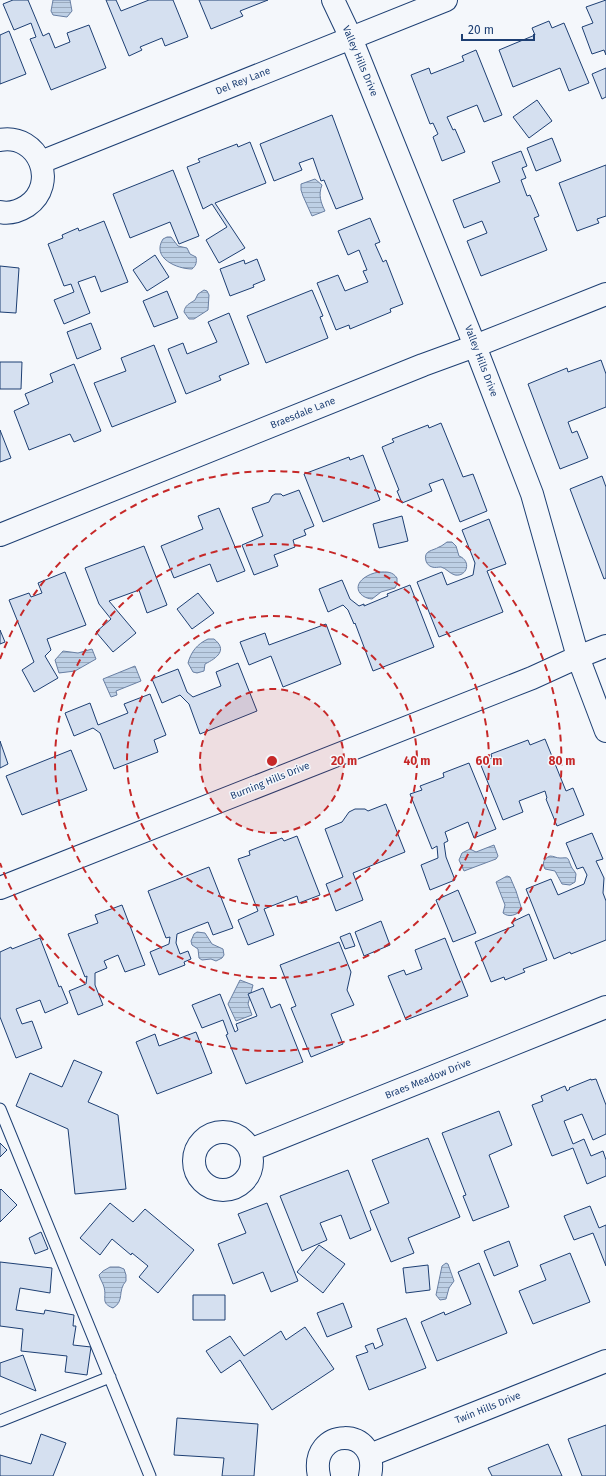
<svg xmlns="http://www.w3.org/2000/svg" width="606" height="1476" font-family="'Fira Sans',sans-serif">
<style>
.water{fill:url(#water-rules);stroke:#687fa3}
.building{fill:#d5e0f0;stroke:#1d3f73}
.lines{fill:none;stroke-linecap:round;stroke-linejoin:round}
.service-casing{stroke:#1d3f73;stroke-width:13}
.minor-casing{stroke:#1d3f73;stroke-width:24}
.service{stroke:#f4f7fb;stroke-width:11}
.minor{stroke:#f4f7fb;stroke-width:22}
.ring{fill:none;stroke:#c62828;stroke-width:2;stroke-dasharray:7 5}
.labels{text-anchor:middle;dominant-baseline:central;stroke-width:3;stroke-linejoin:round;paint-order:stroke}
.street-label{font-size:10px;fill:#1d3f73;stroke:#f4f7fb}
.centre{fill:#c62828;stroke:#f4f7fb;stroke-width:2}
.ring-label{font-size:12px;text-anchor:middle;font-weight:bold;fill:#c62828;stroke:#f4f7fb;stroke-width:3;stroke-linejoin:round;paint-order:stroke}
</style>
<defs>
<pattern id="water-rules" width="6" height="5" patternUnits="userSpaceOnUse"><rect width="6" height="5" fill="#bed0e5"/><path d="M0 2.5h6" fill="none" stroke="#9aaabe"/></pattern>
</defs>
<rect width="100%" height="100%" fill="#f4f7fb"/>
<!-- water -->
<path class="water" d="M53 0H70L72 11 67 17 53 15 51 11Z
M315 179 322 185C318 195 321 203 325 211L312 216 303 196 301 190V184Z
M167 237H171L178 246 187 248 190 254 196 257C197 262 196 266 192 269 177 269 151 258 163 239Z
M204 290 207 291 209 295 208 310 194 319H189L184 312C185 305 189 304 195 300L198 294Z
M447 542H452L456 546 459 556C472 561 467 577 455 575 450 574 446 568 441 567 438 567 435 568 432 567 429 566 427 564 426 561 423 550 433 551 439 547 442 546 444 544 447 542Z
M379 572C387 572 392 571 397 578V584L395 588 381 592 372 599C360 598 352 587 364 578 368 575 373 573 379 572Z
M208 639H214C228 650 217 658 205 664L204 671 197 673 193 672 188 663C191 652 197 644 208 639Z
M92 649 96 659 75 671 59 673 55 660 63 651 78 653Z
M135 666 141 681 116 691 117 695 111 697 103 679Z
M494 845 498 856 496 859 464 871 459 860 462 853 470 849 476 852Z
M550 856C554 856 556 858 560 858 569 858 567 856 571 866 572 869 575 871 576 874L575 882 570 885 562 884 555 871 545 869C542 863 543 859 550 856Z
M507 876 510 877 516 891 522 910C516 915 509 918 503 913L505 905 496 882Z
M197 932 205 933 212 944 223 949 224 955 222 958 216 961 211 959 202 960 199 958 198 949 192 945 191 941 194 934Z
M240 980 253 985 248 1004 252 1015 236 1021 228 1004Z
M446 1263 448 1264 454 1281 449 1288 446 1299 440 1300 436 1295 442 1266Z
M110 1267H119L124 1269 126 1275V1281C117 1291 125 1301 113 1308 100 1303 107 1298 104 1287 103 1283 100 1279 99 1275L103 1271Z"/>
<!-- building -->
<path class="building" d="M13 0H28L43 36 49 33 55 48 70 42 67 33 89 25 106 68 51 90 30 39 36 37 31 23 14 30 3 4Z
M106 0H116L121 11 149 0H173L188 37 165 46 162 38 140 47 142 50 129 56Z
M199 0H268L240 11 243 16 211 29Z
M606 0V55L604 50 592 54 582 27 593 23 586 7Z
M549 21 552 28 564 23 589 83 569 91 560 68 513 87 499 50 535 35 532 28Z
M9 31 26 74 0 84V35Z
M476 50 502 115 484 122 477 105 447 117 453 130 455 129 465 152 442 161 433 137 438 134 433 123 430 124 411 75 429 68 431 74 464 61 462 56Z
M606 68V97L602 99 592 74Z
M537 100 552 121 529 138 513 117Z
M332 115 363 199 336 209 324 180 321 181 313 158 299 163 302 170 274 181 260 144Z
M552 138 561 161 536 171 527 148Z
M250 142 266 183 215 203 245 248 219 263 206 240 227 227 212 204 203 209 187 167 200 162 198 159 237 144 238 147Z
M521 151 527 166 522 168 526 178 521 180 527 196 530 195 539 216 534 218 547 250 481 276 467 241 487 233 482 221 464 228 453 200 500 182 492 162Z
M606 165V216L597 219 599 223 577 231 559 183Z
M173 170 199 236 179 244 170 222 130 238 113 194Z
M370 218 380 242 375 244 383 262 386 260 403 304 390 309 391 312 350 329 349 325 336 330 317 283 338 275 345 291 368 282 363 271 367 270 359 250 348 255 338 231Z
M104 221 128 282 101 292 95 276 78 282 90 313 64 324 54 300 74 292 71 284 64 286 48 244 63 238 62 235 78 228 79 231Z
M155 255 169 277 147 291 133 270Z
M257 259 265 280 253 285 254 287 230 296 220 269 244 260 245 264Z
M0 266 19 268 16 313 0 312Z
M312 290 323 316 320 317 328 338 266 363 247 316Z
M167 291 178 318 154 327 143 301Z
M229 313 249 364 219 376 221 380 186 394 168 349 183 343 187 354 217 342 208 322Z
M91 323 101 349 77 359 67 332Z
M154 345 176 402 112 427 94 383 126 371 121 358Z
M601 360 606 374V407L568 422 572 433 577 431 588 458 560 469 528 384 567 368 568 372Z
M0 362H22L21 389H0Z
M74 364 101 431 74 442 70 434 29 450 14 411 29 404 25 394 53 382 50 374Z
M441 423 463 477 473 474 487 511 460 522 443 479 429 484 432 491 402 503 397 491 399 490 382 447 394 442 392 439 428 425 429 428Z
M0 430 11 458 0 462Z
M363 455 380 500 323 522 304 474 349 457 350 460Z
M602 476 606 487V578L604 579 570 489Z
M299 490 314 526 304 530 306 535 293 540 295 547 274 555 278 566 254 575 242 545 263 536 252 508 269 502 272 496 275 494H281L283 496Z
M219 508 245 571 217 582 210 564 174 578 161 546 203 529 198 516Z
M402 516 408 541 379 548 373 524Z
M489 519 506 564 487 571 503 612 439 637 417 582 442 572 447 585 473 575 475 563 462 530Z
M144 546 167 605 147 613 139 590 109 601 136 633 113 652 96 632 111 619 99 604 85 568Z
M65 572 86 625 47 639 51 650 45 656 58 678 34 692 22 670 34 662 9 600 29 593 31 597 42 593 38 583Z
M342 580 350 599 359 606 364 604V606L388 596 387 594 410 585 434 647 373 671 355 623 354 624 348 610 343 605 328 612 319 589Z
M198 593 214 613 192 629 177 609Z
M326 624 341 664 283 687 271 656 249 665 240 642 265 633 269 645Z
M0 630 5 642 0 644Z
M238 663 257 711 200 734 189 704 180 695 162 703 152 679 178 669 187 692 193 697 221 686 216 672Z
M150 694 166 735 154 740 158 752 114 769 100 733 93 728 74 736 65 713 90 703 98 725 128 713 124 704Z
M545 739 566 791 573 788 584 815 557 826 546 799 547 798 545 791 519 801 523 812 503 820 480 763 492 758 491 754 528 740 530 745Z
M0 741 8 764 0 768Z
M71 750 87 790 22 815 6 776Z
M469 763 496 829 474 838 468 822 445 832 448 841 444 843 446 857 455 880 430 890 421 865 438 858 437 846 432 849 410 794 422 790 420 786 444 777 443 773Z
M386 804 405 852 353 873 363 900 336 911 326 884 343 877 325 829 342 822 349 812 355 809H365L368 811Z
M592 833 603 859 596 861 604 878 603 893 606 901V940L571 954 570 952 554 959 526 889 551 879 558 895 584 884 587 875 583 867 577 869 566 843Z
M297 836 320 895 299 903 297 896 264 909 274 935 248 945 238 920 258 911 238 859 250 855 249 851 282 838 284 841Z
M209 867 233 928 213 935 208 922 177 934 176 943 180 954 188 951 191 959 184 962 185 965 159 975 150 952 169 944 170 937 166 938 148 891Z
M458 890 476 933 453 942 436 900Z
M122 905 145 965 125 972 118 955 104 961 107 968 95 973V985L103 1005 78 1015 69 991 86 984 87 976 85 977 68 934 98 923 95 915Z
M529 914 547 960 523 969 525 972 505 980 504 977 491 982 475 942 514 926 512 922Z
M381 921 390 945 364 956 355 932Z
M350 933 355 946 345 949 340 937Z
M40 938 59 987 61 986 68 1003 45 1013 40 1000 16 1009 22 1024 32 1021 42 1048 16 1058 0 1017V952L11 947 12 949Z
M445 938 468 996 406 1020 388 976 404 970 406 975 422 969 415 950Z
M339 942 351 972 347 990 354 1005 331 1014 343 1044 311 1057 291 1008 296 1006 280 965Z
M263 988 271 1008 280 1004 303 1062 246 1084 226 1035 228 1034 223 1020 202 1028 192 1005 220 994 235 1032 238 1030 236 1024 257 1016 248 994Z
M196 1032 212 1073 157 1094 136 1042 155 1034 159 1046Z
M74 1060 102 1072 88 1102 118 1115 126 1189 75 1194 68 1129 16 1106 30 1073 62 1087Z
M591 1079V1080L596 1079 606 1105V1134L593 1140 582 1114 564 1121 573 1144 584 1139 591 1156 603 1151 606 1160V1176L587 1184 573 1148 552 1156 532 1105 543 1101 541 1096 565 1086 567 1091 570 1089 569 1088Z
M499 1111 512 1145 489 1155 509 1207 473 1221 463 1196 466 1195 442 1133Z
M428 1138 460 1217 408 1238 414 1253 391 1262 370 1211 389 1203 372 1160Z
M0 1143 7 1150 0 1157Z
M348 1170 371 1230 350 1239 341 1215 320 1223 327 1240 302 1251 280 1196Z
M1 1189 17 1205 0 1222V1190Z
M110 1203 133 1222 145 1209 194 1250 158 1293 139 1277 148 1266 132 1253 131 1255 112 1239 100 1255 80 1238Z
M267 1203 298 1281 271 1292 263 1272 233 1284 218 1244 246 1233 238 1214Z
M590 1206 599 1228 606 1225V1266L593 1233 574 1240 564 1216Z
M41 1232 48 1249 35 1254 29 1238Z
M509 1241 518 1266 494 1276 484 1251Z
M319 1245 345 1264 323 1293 297 1272Z
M570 1253 590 1302 533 1324 519 1291 546 1280 540 1265Z
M0 1262 52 1268 50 1293 20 1288 16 1310 44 1314 45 1310 74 1315 73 1326H76L73 1345 91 1347 87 1375 65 1372 67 1356 21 1351 23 1329 0 1326Z
M479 1263 507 1333 437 1361 421 1322 444 1312 445 1315 471 1304 458 1272Z
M428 1265 430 1290 406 1293 403 1268Z
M193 1295H225V1320H193Z
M343 1303 352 1327 327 1337 317 1313Z
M406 1318 426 1368 369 1390 356 1356 368 1352 365 1346 373 1343 375 1349 383 1345 377 1329Z
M305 1327 334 1369 272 1410 240 1360 221 1373 206 1351 230 1336 244 1356 281 1331 286 1340Z
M23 1355 36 1391 0 1376V1363Z
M177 1418 258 1424 254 1476H222L224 1458 174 1455Z
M606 1425V1476H582L568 1439Z
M41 1434 66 1443 53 1476H0V1455L31 1464Z
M548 1444 562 1476H492L488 1468Z"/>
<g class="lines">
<!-- service casing -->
<g class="service-casing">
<path id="service" d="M0 1109 150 1476
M0 1421 110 1377"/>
</g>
<!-- minor casing -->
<g class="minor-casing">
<path id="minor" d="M333 0 351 38 475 346 532 494 578 657 606 731
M0 140C39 133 59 184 27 206 19 211 9 214 0 212
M41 162 446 0
M0 535 423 365 475 346 606 294
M0 888 532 678 578 657 606 646
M194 1161a29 29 0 1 1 58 0a29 29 0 1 1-58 0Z
M250 1150 606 1007
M370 1455 606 1361
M319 1476C308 1426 381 1425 370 1476"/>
</g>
<!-- service -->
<use href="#service" class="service"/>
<!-- minor -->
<use href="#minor" class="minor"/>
</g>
<!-- distance rings -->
<circle cx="272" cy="761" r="72" fill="#c62828" fill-opacity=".12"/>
<g class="ring">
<circle cx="272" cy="761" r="72"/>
<circle cx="272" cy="761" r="145"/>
<circle cx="272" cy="761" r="217"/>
<path d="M0 659A290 290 0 1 1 0 863"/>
</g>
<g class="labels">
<!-- street labels -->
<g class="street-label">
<text transform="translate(360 61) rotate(67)">Valley Hills Drive</text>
<text transform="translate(243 81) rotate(-22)">Del Rey Lane</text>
<text transform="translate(481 361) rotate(69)">Valley Hills Drive</text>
<text transform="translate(303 413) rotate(-22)">Braesdale Lane</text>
<text transform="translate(270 781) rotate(-22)">Burning Hills Drive</text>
<text transform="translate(428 1079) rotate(-22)">Braes Meadow Drive</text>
<text transform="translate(488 1408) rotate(-22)">Twin Hills Drive</text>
</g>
</g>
<circle cx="272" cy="761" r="6" class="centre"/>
<g class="ring-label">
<text x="344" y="765">20 m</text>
<text x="417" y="765">40 m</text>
<text x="489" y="765">60 m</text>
<text x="562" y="765">80 m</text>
</g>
<!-- scale -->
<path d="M462 34v6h72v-6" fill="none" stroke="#1d3f73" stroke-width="2"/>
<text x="468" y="34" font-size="12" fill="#1d3f73" stroke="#f4f7fb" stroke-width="3" paint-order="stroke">20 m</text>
</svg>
